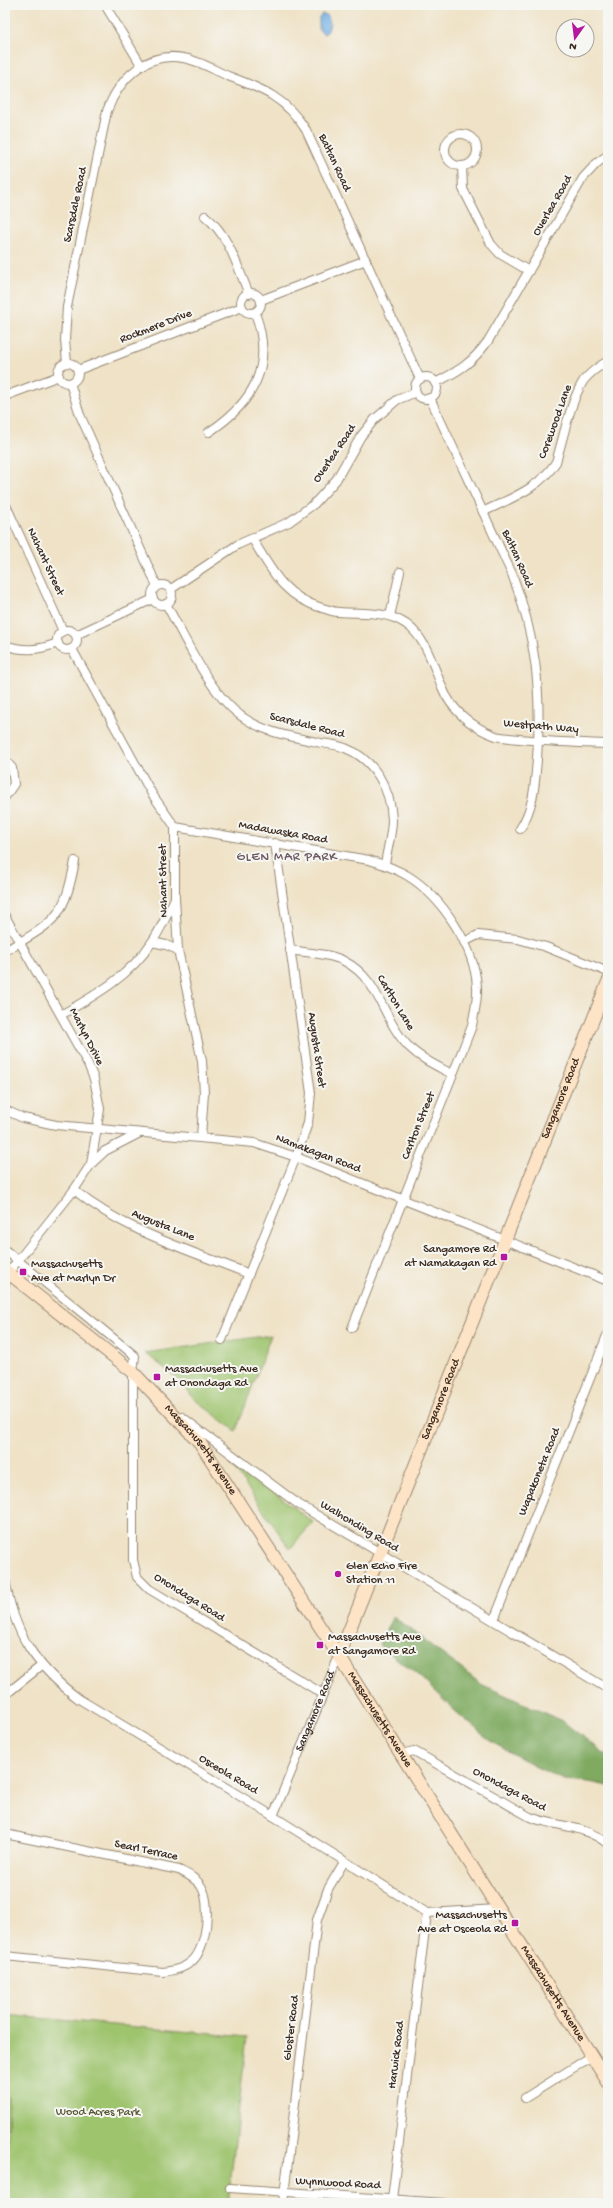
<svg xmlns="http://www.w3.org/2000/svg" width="613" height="2208" font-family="'Gochi Hand',sans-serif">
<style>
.green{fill:#9fc46e;stroke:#6d7746}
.forest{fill:#7faa61;stroke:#5d6a40}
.water{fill:#70afe3;stroke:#566c80}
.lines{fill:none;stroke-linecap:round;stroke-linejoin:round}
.street-casing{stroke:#958672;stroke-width:10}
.secondary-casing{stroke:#958672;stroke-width:14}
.street{stroke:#fff;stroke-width:8}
.secondary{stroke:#fee4c6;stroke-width:12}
.poi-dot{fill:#b5179e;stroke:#f6f6f2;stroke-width:1.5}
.labels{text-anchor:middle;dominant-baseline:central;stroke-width:4;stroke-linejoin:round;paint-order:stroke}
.street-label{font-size:12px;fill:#3b2a1e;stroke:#f6f6f2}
.poi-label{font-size:12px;fill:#3b2a1e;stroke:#f6f6f2;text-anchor:start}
.park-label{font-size:12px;fill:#595836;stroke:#f6f6f2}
.neighbourhood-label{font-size:13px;letter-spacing:1px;fill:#6e5a62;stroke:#f6f6f2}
</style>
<rect width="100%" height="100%" fill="#f6f6f2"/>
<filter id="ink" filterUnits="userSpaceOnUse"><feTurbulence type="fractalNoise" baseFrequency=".025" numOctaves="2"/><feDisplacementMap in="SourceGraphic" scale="8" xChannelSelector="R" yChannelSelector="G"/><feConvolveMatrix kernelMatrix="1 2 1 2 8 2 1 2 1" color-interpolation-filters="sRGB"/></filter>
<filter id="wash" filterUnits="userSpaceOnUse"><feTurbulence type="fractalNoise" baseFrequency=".012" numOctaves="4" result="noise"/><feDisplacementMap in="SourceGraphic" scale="16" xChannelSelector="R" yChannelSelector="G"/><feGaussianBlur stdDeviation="0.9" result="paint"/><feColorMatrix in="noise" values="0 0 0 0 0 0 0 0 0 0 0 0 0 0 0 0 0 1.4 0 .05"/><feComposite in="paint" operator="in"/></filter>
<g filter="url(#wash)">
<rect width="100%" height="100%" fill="#efe2c6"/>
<!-- green -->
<path class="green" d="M271 1335 236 1431 194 1399 182 1382 145 1353Z
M224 1454 313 1522 290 1549Z
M5 2015 247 2037 228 2203H5C5 2167 8 2132 9 2096L8 2128H5Z"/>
<!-- forest -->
<path class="forest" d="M393 1616 481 1684 562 1721 608 1756V1786L589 1782 564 1780 534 1766 490 1741 454 1710 419 1676 379 1645Z"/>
<!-- water -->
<path class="water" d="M322 14 327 15 330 23 328 31 324 34 319 30V17Z"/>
</g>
<g filter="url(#ink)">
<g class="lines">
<!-- street casing -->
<g class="street-casing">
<g id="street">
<path d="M105 5 141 65"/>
<circle cx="461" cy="150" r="16"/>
<path d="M462 166 463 189 491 244 500 254 529 271"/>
<path d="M205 216C229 235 237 266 249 294"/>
<circle cx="251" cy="303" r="10"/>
<path d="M261 300 366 260"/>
<path d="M67 363 65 340 67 307 107 111C119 79 146 51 183 58 198 60 214 70 228 76 263 89 286 98 306 130L420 379"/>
<circle cx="68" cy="373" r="10"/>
<path d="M78 370 242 307"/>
<circle cx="426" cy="388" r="11"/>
<path d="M70 383 80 415 157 586"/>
<path d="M435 383C459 371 472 363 488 341L583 178 597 163 608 155"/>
<path d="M5 396 59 376"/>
<path d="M430 398 512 574C536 636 542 692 537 759 535 784 534 807 520 829"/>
<path d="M209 432C253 403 275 366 255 313"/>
<path d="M5 503 63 631"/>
<path d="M483 512C511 498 539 489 556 462 563 439 571 399 584 380 591 372 599 366 608 361"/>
<path d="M253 540C272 571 284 597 322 608 327 609 333 612 339 612 363 614 385 610 406 624 426 638 433 665 442 687 451 710 473 728 496 736 503 738 513 738 520 739 549 742 579 743 608 744"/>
<circle cx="162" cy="595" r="10"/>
<path d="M171 589 237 545 289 522 314 504 336 480 361 436 375 419 397 400 416 392"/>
<path d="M166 604C186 639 210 696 244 718 267 734 295 737 321 743 329 744 338 745 345 748 374 759 391 789 392 820 392 834 387 850 385 864"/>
<path d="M390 616 400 572"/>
<circle cx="67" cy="640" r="10"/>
<path d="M76 635 153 599"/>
<path d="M5 645C24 652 39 650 58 643"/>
<path d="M72 649 152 794 175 827V898L178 950 202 1061 204 1093 201 1137"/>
<path d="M5 760 12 768 14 784 5 797"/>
<path d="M175 827 369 860C383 864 396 869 408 876 442 897 475 947 477 987 478 1000 474 1013 472 1026L352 1328"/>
<path d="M5 916 88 1064 94 1079 100 1109 91 1164 74 1190 8 1273 5 1284"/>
<path d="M152 942 166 945 178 950"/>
<path d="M464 942 478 935 518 939 546 947 608 972"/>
<path d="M290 950C307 953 328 953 344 961 381 980 382 1020 409 1047 421 1059 437 1066 452 1074"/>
<path d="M5 951C54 922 64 920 75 861"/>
<path d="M61 1015C96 995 130 976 152 942 161 929 168 913 175 898"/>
<path d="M5 1110 23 1118 56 1125 254 1143 296 1157 608 1281"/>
<path d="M91 1164 105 1151 140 1133"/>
<path d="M74 1190C124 1231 189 1250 249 1274"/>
<path d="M5 1250 135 1356 133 1372V1560L137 1577 149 1589 323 1694"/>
<path d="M222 1340 296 1157 308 1123 311 1093 275 843"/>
<path d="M182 1417 298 1504 608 1689"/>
<path d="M5 1579C14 1634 35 1666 79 1699L273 1816 427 1913 498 1909"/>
<path d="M494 1620 608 1333"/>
<path d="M5 1695 41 1666"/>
<path d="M401 1754 414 1751 530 1817C556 1827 586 1825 608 1844"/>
<path id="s1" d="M273 1816 339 1656"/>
<path d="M5 1834 179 1870C187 1874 196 1878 201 1886 212 1902 207 1950 191 1962 183 1969 173 1971 163 1972L5 1956"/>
<path d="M525 2098 592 2056"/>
<path d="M230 2188 444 2203"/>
<path d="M392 2199 427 1913"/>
<path d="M283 2203 317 1920 328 1889 344 1862"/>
</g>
</g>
<!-- secondary casing -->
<g class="secondary-casing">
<g id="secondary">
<path id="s2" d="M5 1270 133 1372 200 1443 339 1656 608 2082"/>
<path id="s3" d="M339 1656 608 982"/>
</g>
</g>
<!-- street -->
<use href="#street" class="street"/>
<!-- secondary -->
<use href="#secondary" class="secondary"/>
</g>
</g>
<!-- markers -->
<g class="poi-dot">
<rect x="500" y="1253" width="8" height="8" rx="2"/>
<rect x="19" y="1268" width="8" height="8" rx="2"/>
<rect x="153" y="1373" width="8" height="8" rx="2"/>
<circle cx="338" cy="1574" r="4"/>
<rect x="316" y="1641" width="8" height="8" rx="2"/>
<rect x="511" y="1919" width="8" height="8" rx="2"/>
</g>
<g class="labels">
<!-- street labels -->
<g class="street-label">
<text transform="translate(334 163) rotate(65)">Baltan Road</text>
<text transform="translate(76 205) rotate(-78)">Scarsdale Road</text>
<text transform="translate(553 206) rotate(-60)">Overlea Road</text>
<text transform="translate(156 327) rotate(-21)">Rockmere Drive</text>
<text transform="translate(556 422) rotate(-70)">Corewood Lane</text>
<text transform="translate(335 454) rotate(-56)">Overlea Road</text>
<text transform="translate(517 559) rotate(66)">Baltan Road</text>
<text transform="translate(45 562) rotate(65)">Nahant Street</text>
<text transform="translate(307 726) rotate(14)">Scarsdale Road</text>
<text transform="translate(541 727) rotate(5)">Westpath Way</text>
<text transform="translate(283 833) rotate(10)">Madawaska Road</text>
<text transform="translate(164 881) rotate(-91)">Nahant Street</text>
<text transform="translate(395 1003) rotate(59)">Carlton Lane</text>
<text transform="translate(86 1037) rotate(63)">Marlyn Drive</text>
<text transform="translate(316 1050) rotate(82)">Augusta Street</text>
<text stroke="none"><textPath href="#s3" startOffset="600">Sangamore Road</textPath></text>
<text transform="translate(419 1126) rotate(-68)">Carlton Street</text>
<text transform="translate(318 1154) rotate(21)">Namakagan Road</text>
<text transform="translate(163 1226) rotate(22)">Augusta Lane</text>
<text stroke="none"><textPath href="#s3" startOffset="276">Sangamore Road</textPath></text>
<text stroke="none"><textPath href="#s2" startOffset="267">Massachusetts Avenue</textPath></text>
<text transform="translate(540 1472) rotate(-68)">Wapakoneta Road</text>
<text transform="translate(359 1527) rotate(31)">Walhonding Road</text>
<text transform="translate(189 1598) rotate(32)">Onondaga Road</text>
<text stroke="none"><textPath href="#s1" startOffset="113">Sangamore Road</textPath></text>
<text stroke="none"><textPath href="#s2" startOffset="591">Massachusetts Avenue</textPath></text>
<text transform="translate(228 1775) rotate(31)">Osceola Road</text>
<text transform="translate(509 1790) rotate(28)">Onondaga Road</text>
<text transform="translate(146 1851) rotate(12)">Searl Terrace</text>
<text stroke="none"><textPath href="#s2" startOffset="915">Massachusetts Avenue</textPath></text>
<text transform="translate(292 2028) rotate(-83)">Gloster Road</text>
<text transform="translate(397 2055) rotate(-83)">Harwick Road</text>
<text transform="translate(338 2184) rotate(3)">Wynnwood Road</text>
</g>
<!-- poi labels -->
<g class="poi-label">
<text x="496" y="1250" text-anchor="end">Sangamore Rd<tspan x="496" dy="14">at Namakagan Rd</tspan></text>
<text x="31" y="1265">Massachusetts<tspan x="31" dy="14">Ave at Marlyn Dr</tspan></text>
<text x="165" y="1370">Massachusetts Ave<tspan x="165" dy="14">at Onondaga Rd</tspan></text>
<text x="346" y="1567">Glen Echo Fire<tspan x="346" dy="14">Station 11</tspan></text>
<text x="328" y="1638">Massachusetts Ave<tspan x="328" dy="14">at Sangamore Rd</tspan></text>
<text x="507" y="1916" text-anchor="end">Massachusetts<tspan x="507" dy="14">Ave at Osceola Rd</tspan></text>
</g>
<!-- park labels -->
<g class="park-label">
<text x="98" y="2113">Wood Acres Park</text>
</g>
<!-- neighbourhood labels -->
<g class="neighbourhood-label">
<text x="287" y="857">GLEN MAR PARK</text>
</g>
</g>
<!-- margin -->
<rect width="613" height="2208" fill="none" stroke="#f6f6f2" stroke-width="20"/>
<!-- north arrow -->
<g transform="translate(575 38) rotate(194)"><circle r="19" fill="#f6f6f2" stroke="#aba49d"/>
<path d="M0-3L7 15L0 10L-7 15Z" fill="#b5179e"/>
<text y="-6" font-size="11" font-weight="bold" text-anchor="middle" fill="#3b2a1e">N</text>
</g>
</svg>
